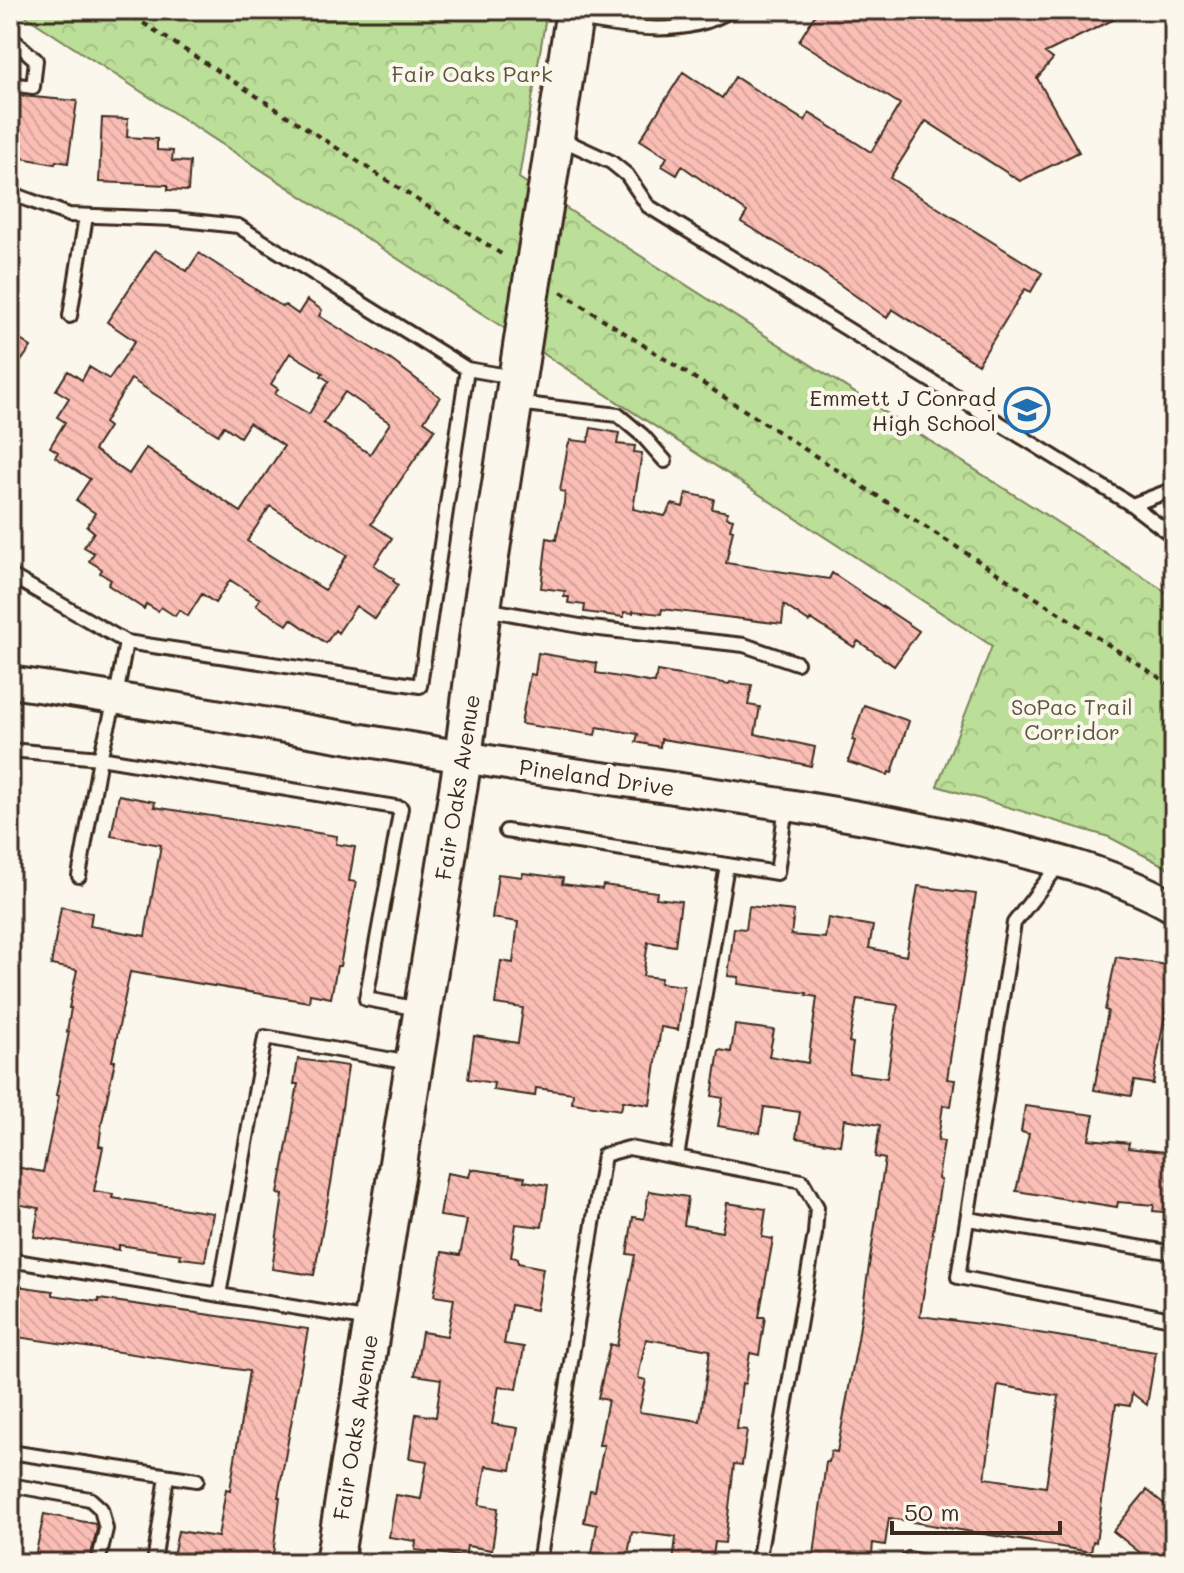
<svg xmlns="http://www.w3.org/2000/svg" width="1184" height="1573" font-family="Mali,sans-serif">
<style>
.park{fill:url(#park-crowns);stroke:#7b845b;stroke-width:2}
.building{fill:url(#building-back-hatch);stroke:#3b2a1e;stroke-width:2;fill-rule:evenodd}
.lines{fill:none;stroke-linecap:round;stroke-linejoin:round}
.service-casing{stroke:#3b2a1e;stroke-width:18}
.tertiary-casing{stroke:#3b2a1e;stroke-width:36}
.secondary-casing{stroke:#3b2a1e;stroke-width:42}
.path{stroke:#3b2a1e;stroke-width:4;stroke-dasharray:6 6;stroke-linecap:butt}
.service{stroke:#fbf7ec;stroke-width:12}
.tertiary{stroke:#fbf7ec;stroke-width:30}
.secondary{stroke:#fbf7ec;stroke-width:36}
.secondary-bridge-casing{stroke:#3b2a1e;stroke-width:42;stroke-linecap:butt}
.secondary-bridge{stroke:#fbf7ec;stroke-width:36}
.labels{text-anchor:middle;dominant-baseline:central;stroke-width:8;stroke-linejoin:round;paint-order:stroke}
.park-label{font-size:22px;fill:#5b573c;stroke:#fbf7ec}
.poi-label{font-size:22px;fill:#3b2a1e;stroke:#fbf7ec;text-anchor:end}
.street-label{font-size:22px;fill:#3b2a1e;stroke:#fbf7ec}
</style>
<defs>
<pattern id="park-crowns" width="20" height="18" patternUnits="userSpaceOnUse" patternTransform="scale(2)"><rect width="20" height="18" fill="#bbde98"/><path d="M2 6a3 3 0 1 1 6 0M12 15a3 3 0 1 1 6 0" fill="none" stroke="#a2bf83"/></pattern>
<pattern id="building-back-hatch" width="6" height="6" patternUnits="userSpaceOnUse" patternTransform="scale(2)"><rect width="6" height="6" fill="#fabeb5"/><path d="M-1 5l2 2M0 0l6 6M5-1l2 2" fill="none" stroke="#d7a39b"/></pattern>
</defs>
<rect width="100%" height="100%" fill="#fbf7ec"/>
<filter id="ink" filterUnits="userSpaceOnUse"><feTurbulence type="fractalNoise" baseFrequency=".0125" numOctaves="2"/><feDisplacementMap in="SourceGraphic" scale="16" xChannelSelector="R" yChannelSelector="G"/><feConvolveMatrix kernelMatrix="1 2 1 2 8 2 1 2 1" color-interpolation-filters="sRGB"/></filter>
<g filter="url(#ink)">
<!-- park -->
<path class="park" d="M16 10H547L519 178 1174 597V871L1109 837 937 786 992 646Z"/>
<!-- building -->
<path class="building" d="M818 10H1133L1045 53 1053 59 1037 78 1079 152 1020 181 926 121 890 178 1042 273 1031 292 1025 289 978 364 892 309 887 318 805 260 741 222 747 212 682 166 677 175 662 166 667 157 640 140 683 72 722 98 735 77 805 121 809 113 871 152 900 104 799 41Z
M10 95 77 101 68 163 56 161 55 164 10 156Z
M102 118 128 119 127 137 157 139V150L173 151 172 161 190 162 188 191 168 190V185L99 182Z
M155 250 187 271 199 253 283 307 285 305 298 314 307 300 322 310 319 316 391 360 440 397 424 421 435 429 371 524 392 538 374 565 394 579 393 581 398 585 375 619 356 606 338 633 335 630 326 643 291 619 287 625 256 605 260 599 230 580 215 603 202 594 188 616 179 610 175 616 161 607 158 611 146 604 144 609 108 585 111 580 100 573 102 569 89 561 94 553 84 547 94 532 87 526 95 513 76 500 90 479 55 457 58 452 50 447 65 422 57 417 69 398 56 390 68 371 82 380 89 367 109 379 135 341 107 322ZM290 353 323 373 321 376 329 381 309 414 275 394 278 389 271 384ZM131 379 218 435 224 426 240 437 249 423 284 446 241 512 146 448 129 474 94 450 109 427 104 423ZM345 392 390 423 370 454 323 423ZM270 506 347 555 325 590 247 541Z
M10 333 31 347 10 377Z
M591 428 619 433 617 444 635 446 634 452 642 453 633 509 665 516 672 504 683 507 686 493 714 499 712 509 728 512 726 517 733 519 730 529 733 530 726 563 829 579 832 573 919 631 894 666 858 641 854 647 811 619 809 622 784 605 782 624 662 609 661 614 633 611V613L624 612V617L584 612 585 605 568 603 569 597H564L565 591 541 588 547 538 556 540 564 503 565 492 560 491 568 445 571 440 588 442Z
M538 653 597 663 596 673 648 682 655 683 657 671 729 684 730 682 752 685 748 705 760 707 755 734 815 747 811 766 751 753 661 739 660 747 636 742 638 734 597 727 595 735 521 724 530 674 535 675Z
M864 705 909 721 892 773 889 772 888 775 848 762 855 741 852 740Z
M119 795 155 802 154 807 337 836 336 844 355 847 349 881 356 882 340 966H337L331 998 310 994 309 1002 130 972 112 1061H115L102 1122 99 1146 103 1147 94 1191 113 1194 112 1198 213 1213 205 1261 180 1258 181 1254 119 1245V1250L34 1237 39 1208 10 1203V1166L43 1172 59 1096 56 1095 69 1032H67L71 1008H69L77 970 51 965 61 907 92 913 90 926 145 936 161 845 111 836Z
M523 873 563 878 562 884 602 889 603 885 657 892 656 898 681 901 675 946 648 942 643 976 661 978 660 983 684 986 678 1030 661 1027 650 1105 623 1101 621 1110 572 1103 573 1093 536 1088 535 1096 493 1090 494 1083 468 1079 474 1036 518 1043 523 1008 495 1004 501 961 513 963 518 922 492 918 498 874 522 877Z
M918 886 976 894 947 1079 955 1080 951 1106 943 1105 938 1140 944 1141 938 1179 941 1180 920 1316 1008 1328 1156 1352 1147 1405 1132 1393 1130 1406 1116 1404 1096 1542 1093 1541 1091 1552 889 1518 885 1545 873 1543 871 1563H813L826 1462H829L831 1451 837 1452 858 1339 885 1159 875 1157 880 1125 844 1119 840 1145 796 1138 800 1112 764 1107 760 1133 718 1126 723 1098 712 1096 719 1050 731 1052 735 1025 774 1030 769 1056 808 1063 817 997 806 995 807 993 738 984 739 977 728 976 734 928 746 929 749 906 794 911 791 935 825 938 828 918 873 926 869 948 906 956ZM857 999 898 1005 887 1078 849 1073 853 1043 849 1042ZM998 1385 1059 1396 1046 1487 985 1478Z
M1116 957 1173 966 1153 1084 1134 1081 1131 1096 1094 1090 1108 1011 1105 1010Z
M298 1059 348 1066 332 1178 314 1275 272 1269 283 1195 278 1194 298 1084H294Z
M1025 1106 1094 1115 1089 1139 1129 1143 1128 1148 1174 1153V1213L1153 1211 1154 1205 1118 1202 1117 1207 1016 1191 1029 1134 1021 1132Z
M471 1169 525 1177 524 1181 548 1185 542 1227 516 1224 511 1257 518 1258V1263L543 1268 536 1310 511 1305 504 1344 524 1347 517 1389 499 1386 492 1424 518 1428 511 1470 486 1466 479 1505 498 1508 492 1550 467 1546 465 1557 415 1550 416 1541 389 1537 396 1495 421 1499 427 1461 409 1458 416 1414 436 1417 441 1379 415 1375 422 1332 447 1336 454 1299 434 1296 442 1252 460 1255 467 1220 440 1216 447 1173 469 1177Z
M649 1191 688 1197 684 1225 722 1232 727 1203 766 1209 762 1237 773 1239 759 1317H765L759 1355 750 1353 745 1384 742 1383 737 1429 747 1430 742 1465 734 1464 725 1543 715 1542 712 1563H673L676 1537 632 1532 627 1560 592 1554 597 1525 584 1522 590 1490 595 1491 604 1445H599L608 1400 598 1398 610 1344 617 1346 635 1255 627 1254 633 1217 644 1219ZM646 1339 710 1350 700 1421 639 1412 646 1380 638 1378Z
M10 1285 53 1291V1295L99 1302V1299L308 1329 278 1497H280L272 1563H172L178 1531 218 1537 226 1489 230 1490 249 1371 10 1336Z
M1147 1490 1174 1512V1563H1153L1113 1531Z
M44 1514 96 1524 97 1529 89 1563H64L35 1557Z"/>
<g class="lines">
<!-- service casing -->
<g class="service-casing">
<path id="service" d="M578 19C627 28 686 38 731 10
M10 37 36 60 33 87 10 84
M559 138 611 162 627 175 648 206 1132 505 1174 537
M10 193 69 215 174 219 238 226 467 369 513 377
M70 316 86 216
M517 403 618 415 643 436 665 461
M1132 505 1174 489
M10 586 15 578 126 642 420 686 467 369
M485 609 591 628 744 645 797 663
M126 642 116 697 100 758 401 808 366 999 419 1009
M10 750 100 758 79 876
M506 831 727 865 677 1157
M727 865 777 873 786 805
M1059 865 1014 923 958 1277 1171 1319 1174 1316
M968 1219 1174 1253
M10 1260 370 1320
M219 1295 265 1037 410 1063
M10 1452 197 1480
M10 1485 90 1499 101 1509 106 1529 98 1563
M154 1563 167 1476
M539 1563 604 1155 629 1148 802 1181 817 1207 815 1234 758 1563
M908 1563 909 1559 932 1563"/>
</g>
<!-- tertiary casing -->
<g class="tertiary-casing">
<path id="tertiary" d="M10 682C189 708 367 743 546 770 687 790 829 808 969 839 1039 855 1111 871 1174 907"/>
</g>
<!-- secondary casing -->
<g class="secondary-casing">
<path id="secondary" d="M546 195 575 10
M334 1563 463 758 482 608 531 288"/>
</g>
<!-- path -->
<path class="path" d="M123 10 506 257
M561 292 1174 687"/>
<!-- service -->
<use href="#service" class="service"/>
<!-- tertiary -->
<use href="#tertiary" class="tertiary"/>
<!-- secondary -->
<use href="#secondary" class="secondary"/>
<!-- secondary-bridge casing -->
<g class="secondary-bridge-casing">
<path id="secondary-bridge" d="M531 288 546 195"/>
</g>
<!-- secondary-bridge -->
<use href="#secondary-bridge" class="secondary-bridge"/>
</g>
</g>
<!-- icons -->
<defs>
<g id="school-ring" transform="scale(2.3)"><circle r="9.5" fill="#fbf7ec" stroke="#1f6fb2" stroke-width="1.5"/><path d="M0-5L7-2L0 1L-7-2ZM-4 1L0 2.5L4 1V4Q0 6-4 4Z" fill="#1f6fb2"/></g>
</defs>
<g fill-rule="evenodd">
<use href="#school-ring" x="1027" y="410"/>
</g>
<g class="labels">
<!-- park labels -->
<g class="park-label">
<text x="472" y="73">Fair Oaks Park</text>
<text x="1072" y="706">SoPac Trail<tspan x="1072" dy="25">Corridor</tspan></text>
</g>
<!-- poi labels -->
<g class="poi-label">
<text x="996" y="397">Emmett J Conrad<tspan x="996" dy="25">High School</tspan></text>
</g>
<!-- street labels -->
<g class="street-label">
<text transform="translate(597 777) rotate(8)">Pineland Drive</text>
<text transform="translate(457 787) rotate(-81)">Fair Oaks Avenue</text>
<text transform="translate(355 1427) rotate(-81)">Fair Oaks Avenue</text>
</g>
</g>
<!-- margin -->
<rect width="1184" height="1573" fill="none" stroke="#fbf7ec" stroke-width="40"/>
<rect x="20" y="20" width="1144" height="1533" fill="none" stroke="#3b2a1e" stroke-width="3" filter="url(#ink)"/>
<!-- scale -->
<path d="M892 1521v12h168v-12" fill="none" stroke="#3b2a1e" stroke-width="4"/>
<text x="904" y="1521" font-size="24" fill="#3b2a1e" stroke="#fbf7ec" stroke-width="6" paint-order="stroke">50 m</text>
</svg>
